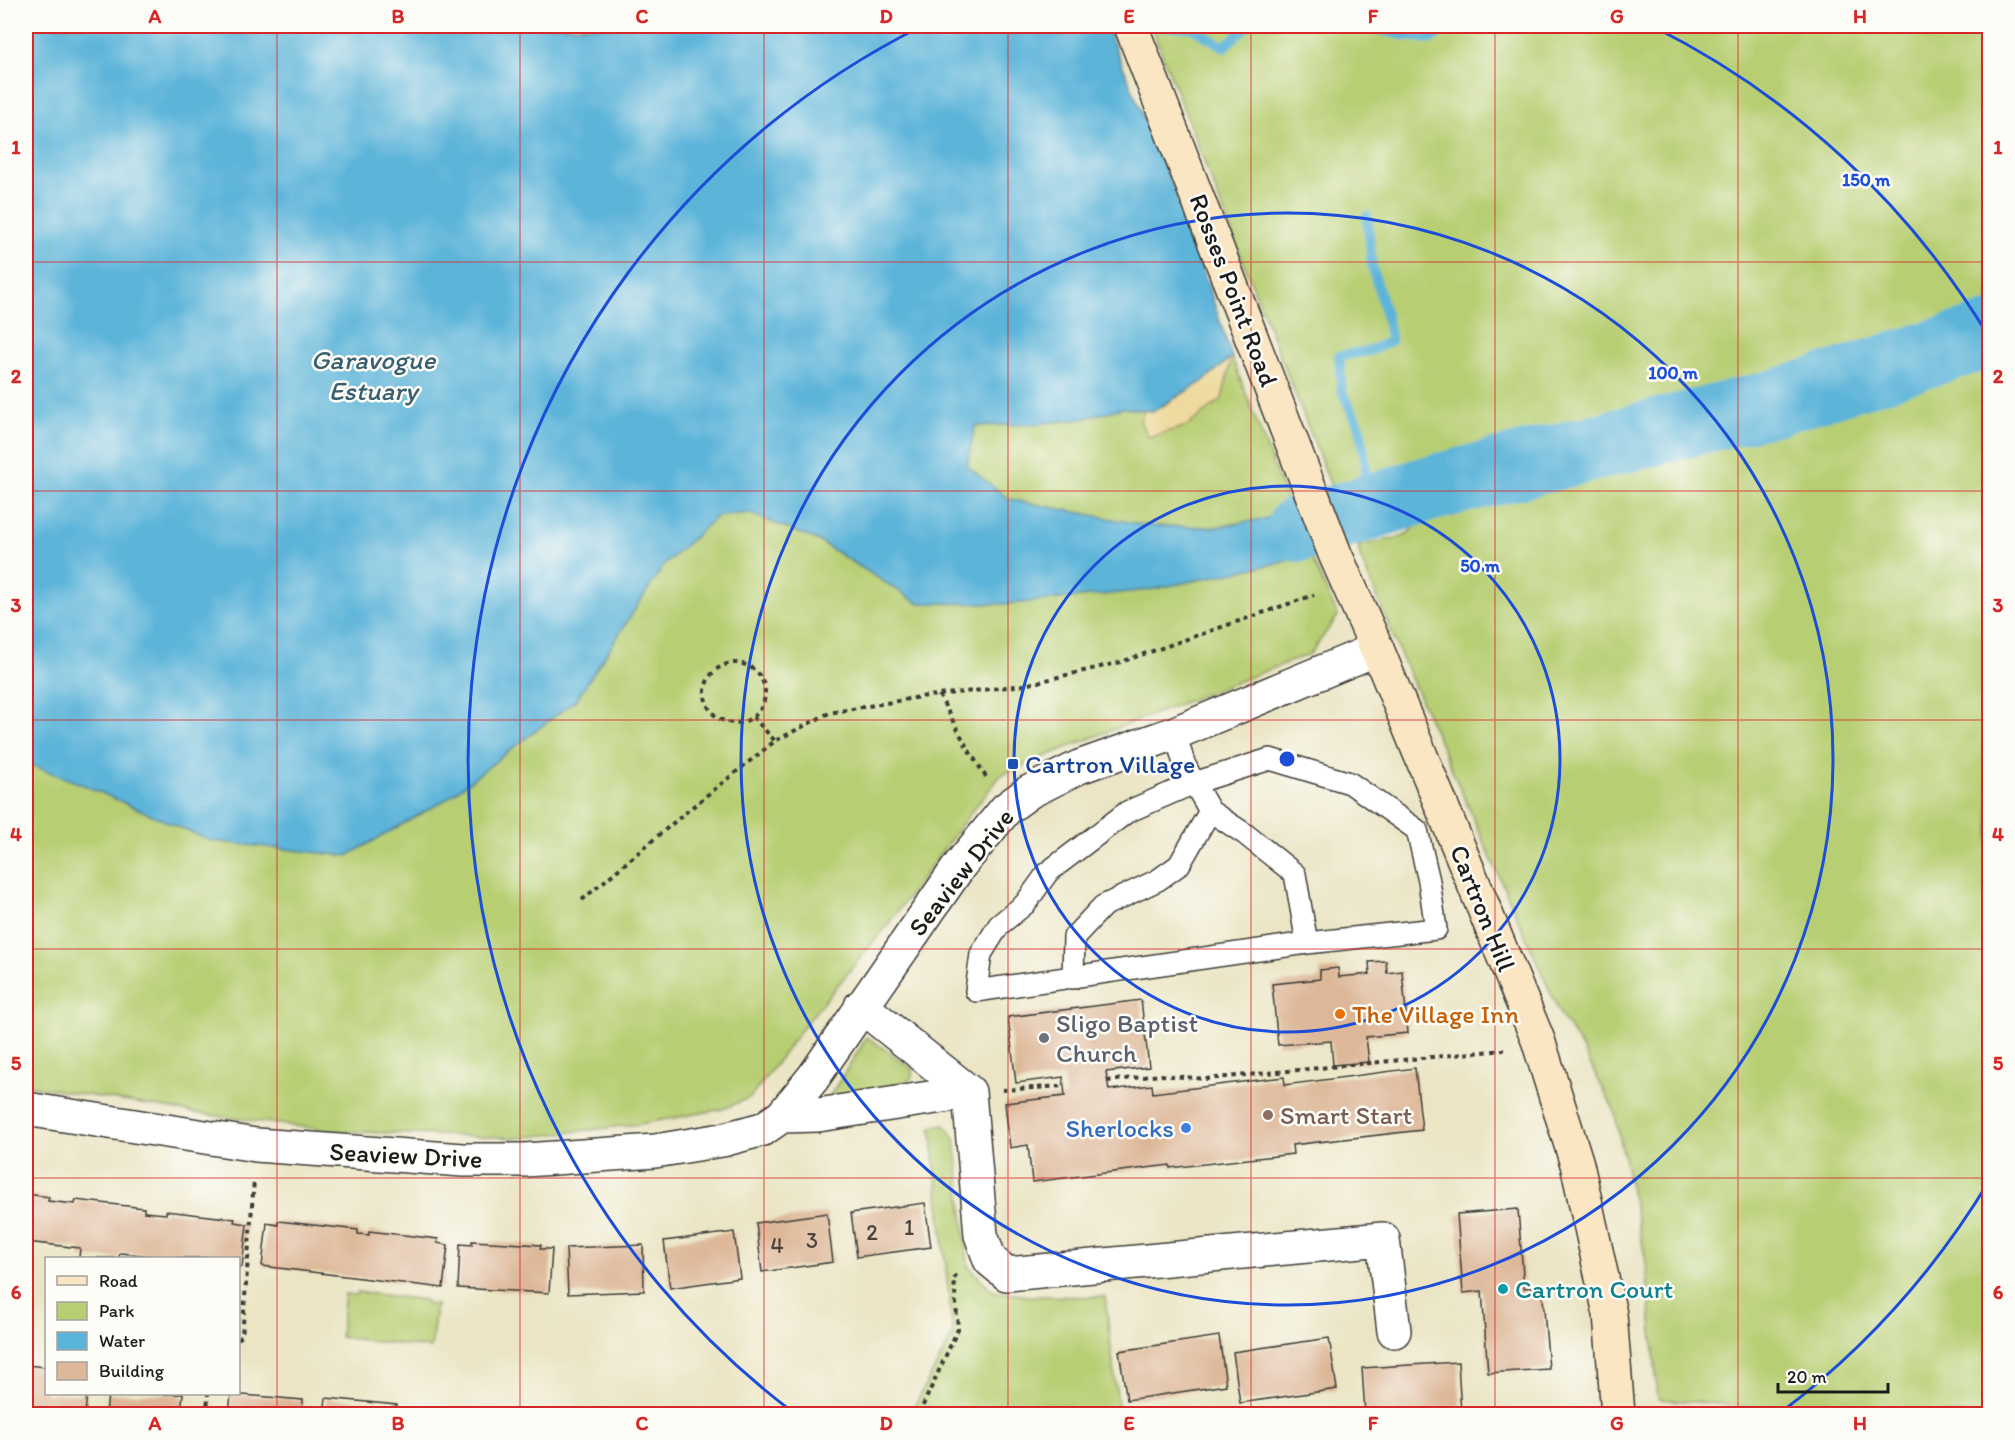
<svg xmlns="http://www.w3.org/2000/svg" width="2015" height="1440" font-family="Itim,sans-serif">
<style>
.green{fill:#b7ce72;stroke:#6a7547;stroke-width:1.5;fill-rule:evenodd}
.sand{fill:#eeda9e;stroke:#857b5d;stroke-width:1.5}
.water{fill:#5bb4d9;stroke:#3c687a;stroke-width:1.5}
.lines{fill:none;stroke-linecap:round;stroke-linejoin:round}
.stream{stroke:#5bb4d9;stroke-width:10}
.river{stroke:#5bb4d9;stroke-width:66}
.building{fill:#ddb798}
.service-casing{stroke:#3b3a35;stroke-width:24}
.minor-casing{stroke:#3b3a35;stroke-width:36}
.secondary-casing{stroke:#3b3a35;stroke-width:36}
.path{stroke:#3b3a35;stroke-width:4;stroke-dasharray:4.5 4.5;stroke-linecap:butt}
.service{stroke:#fff;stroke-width:21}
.minor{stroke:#fff;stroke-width:33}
.secondary{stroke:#fbe6c4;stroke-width:33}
.grid{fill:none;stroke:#d62828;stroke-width:1.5;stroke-opacity:0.55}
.ring{fill:none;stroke:#1d4ed8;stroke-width:3}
.transit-dot{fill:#1a4fb4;stroke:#fdfcf7;stroke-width:2}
.food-dot{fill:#e8710a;stroke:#fdfcf7;stroke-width:2}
.worship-dot{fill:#6b7280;stroke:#fdfcf7;stroke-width:2}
.education-dot{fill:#8d6e63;stroke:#fdfcf7;stroke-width:2}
.shop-dot{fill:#3f7fe0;stroke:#fdfcf7;stroke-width:2}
.culture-dot{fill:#0f9aa8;stroke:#fdfcf7;stroke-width:2}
.labels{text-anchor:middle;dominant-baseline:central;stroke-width:5;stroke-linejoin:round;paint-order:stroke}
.number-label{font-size:22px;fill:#4c433b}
.street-label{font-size:26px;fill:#1c1c1c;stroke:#fdfcf7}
.transit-label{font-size:26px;fill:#164399;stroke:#fdfcf7;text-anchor:start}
.food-label{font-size:26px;fill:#c56008;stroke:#fdfcf7;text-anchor:start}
.worship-label{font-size:26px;fill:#5b616d;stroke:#fdfcf7;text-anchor:start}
.education-label{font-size:26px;fill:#785e54;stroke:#fdfcf7;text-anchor:start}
.shop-label{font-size:26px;fill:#366cbe;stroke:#fdfcf7;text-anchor:end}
.culture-label{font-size:26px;fill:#0d838f;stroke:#fdfcf7;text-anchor:start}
.water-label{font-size:27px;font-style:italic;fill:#386071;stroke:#fdfcf7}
.centre{fill:#1d4ed8;stroke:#fdfcf7;stroke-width:3}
.ring-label{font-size:18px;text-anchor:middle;font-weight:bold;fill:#1d4ed8;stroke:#fdfcf7;stroke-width:5;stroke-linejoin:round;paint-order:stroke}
.neatline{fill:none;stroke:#d62828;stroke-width:2}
.grid-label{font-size:20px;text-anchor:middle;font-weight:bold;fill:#d62828}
</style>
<rect width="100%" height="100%" fill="#fdfcf7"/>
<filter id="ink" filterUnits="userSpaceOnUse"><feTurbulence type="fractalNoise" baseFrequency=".0167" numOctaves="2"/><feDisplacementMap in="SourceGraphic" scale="12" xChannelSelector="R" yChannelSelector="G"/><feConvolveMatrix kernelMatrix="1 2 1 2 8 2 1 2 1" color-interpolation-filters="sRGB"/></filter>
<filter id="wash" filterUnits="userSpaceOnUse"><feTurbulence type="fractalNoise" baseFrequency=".008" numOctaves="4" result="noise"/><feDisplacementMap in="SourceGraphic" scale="24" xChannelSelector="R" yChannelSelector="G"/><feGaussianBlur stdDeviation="1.35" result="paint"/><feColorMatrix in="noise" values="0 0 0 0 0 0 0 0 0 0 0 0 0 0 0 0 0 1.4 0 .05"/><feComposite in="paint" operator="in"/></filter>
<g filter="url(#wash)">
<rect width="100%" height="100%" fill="#ebe5c5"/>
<!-- green -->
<path class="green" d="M26 26H1106L1182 209 1232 357 1292 514 1338 616 1310 654 1073 745 1001 775 969 815 885 928 807 1022 751 1097 723 1109 640 1124 519 1138 334 1131 208 1115 26 1085ZM1231 358 1149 437 1145 410 1153 411Z
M1151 26H1989V323L1795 389 1764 401 1736 408 1706 410 1650 426 1619 424 1590 437 1550 440 1519 448 1487 452 1468 467 1434 474 1424 482 1412 481 1399 488 1339 506Z
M1989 357V1414H1849L1658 1399 1646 1261 1614 1110 1582 1048 1560 1014 1400 653 1360 556 1358 546 1405 536 1431 511 1620 466 1691 457 1745 430 1885 391Z
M867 1037 906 1064 912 1069V1076L910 1080 900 1085 828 1099Z
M944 1124 955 1139 968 1266 993 1291 1027 1296 1105 1297 1119 1414H910L953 1335 931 1127Z
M357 1292 425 1300V1304L436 1305 431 1348 340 1337 345 1294 356 1295Z"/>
<!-- sand -->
<path class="sand" d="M1232 357 1222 399 1187 426 1149 437 1140 421 1145 410 1154 411 1202 382Z"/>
<!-- water -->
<path class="water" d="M26 26H1106L1182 209 1232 357 1202 382 1153 411 1122 408 1082 419 1036 424 975 426 967 466 1009 499 1149 526 1216 527 1292 514 1311 556 1150 590 1009 604 918 603 817 540 748 513 716 517 664 565 576 700 445 800 347 856 211 841 81 784 26 763Z"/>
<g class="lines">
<!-- stream -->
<path class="stream" d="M1151 26 1190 27 1224 47 1247 26
M1363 26 1403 35 1430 39 1451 26
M1474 26H1478
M1361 510 1366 466 1360 428 1342 392 1339 356 1369 351 1391 341 1386 315 1372 266 1367 216"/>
<!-- river -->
<path class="river" d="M1299 529 1428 489 1777 402 1990 335"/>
</g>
<g id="blocks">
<!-- building -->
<path class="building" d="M1386 961 1387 973 1402 971 1408 1033 1366 1037 1369 1062 1333 1065 1331 1041 1278 1045 1272 984 1320 979V970L1338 968 1339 977 1370 974 1369 962Z
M1141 1000 1149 1067 1106 1072 1109 1090 1152 1085 1153 1093 1284 1077 1285 1085 1415 1068 1422 1130 1292 1145 1293 1154 1170 1168V1165L1162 1166 1032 1182 1028 1145 1010 1148 1005 1103 1065 1096 1063 1077 1016 1083 1008 1017Z
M26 1194 49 1197 48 1201 75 1204 76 1200 144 1208V1212L166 1214V1211L235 1219 234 1222 247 1224 242 1267H238V1258H173L120 1253 119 1258H79L80 1248 26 1242Z
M925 1203 931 1247 857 1257 851 1213Z
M1518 1209 1524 1288 1542 1286 1549 1369 1488 1373 1482 1291 1463 1293 1457 1214Z
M827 1213 833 1262 762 1272 756 1223Z
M278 1221 358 1230V1234L369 1235V1231L438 1239 437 1243 448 1245 443 1288 262 1266 267 1223 278 1225Z
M734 1232 740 1278 670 1288 664 1241Z
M472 1241 541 1245 540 1249H552L549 1293 458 1288 460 1244 472 1245Z
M643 1245 644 1291 568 1294 566 1248Z
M1219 1336 1226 1385 1127 1400 1119 1351Z
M1329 1338 1337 1389 1240 1403 1233 1352Z
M1458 1362 1461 1414H1365L1362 1368Z
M26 1365 46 1367V1394H87L85 1414 26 1410Z
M108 1394H183L181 1414H106Z
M231 1394 303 1400 302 1414H229Z
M326 1398 397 1405 396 1414H324Z
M420 1408 475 1413V1414H420Z"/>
</g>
</g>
<g filter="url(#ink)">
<use href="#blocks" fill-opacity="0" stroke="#3b3a35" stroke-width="1.5"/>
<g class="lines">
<!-- service casing -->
<g class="service-casing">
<path id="service" d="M1175 733 1184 763 1194 783 1270 759 1350 783 1417 830 1429 881 1436 929 1307 943 976 991 981 954 999 925 1025 904 1048 872 1127 812 1194 783 1210 811 1245 834 1295 874 1307 943
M1073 978 1074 937 1103 906 1158 880 1179 865 1210 811"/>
</g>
<!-- minor casing -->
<g class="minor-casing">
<path id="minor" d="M861 1006 969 1092 981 1235 990 1260 1007 1274 1383 1239 1394 1331
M26 1109 256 1145 463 1160H525L655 1151 722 1140 763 1129 782 1116 813 1078 960 865 1006 809 1029 792 1079 767 1175 733 1377 649
M782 1116 818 1115 969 1092"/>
</g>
<!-- secondary casing -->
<g class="secondary-casing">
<path id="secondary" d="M1131 26 1335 554 1377 649 1538 1040 1577 1164 1610 1314 1618 1414"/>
</g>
<!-- path -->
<path class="path" d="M705 693a30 30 0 1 1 60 0a30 30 0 1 1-60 0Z
M939 695 968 749 988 780
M753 717 775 741
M582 900 691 808 775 741 829 713 920 697 1025 685 1121 662 1314 595
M1107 1081 1161 1075 1206 1079 1504 1050
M1002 1090 1064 1086
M238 1339 242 1336 254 1180
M207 1414 208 1394
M919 1414 958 1329 954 1279 957 1274"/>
<!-- service -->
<use href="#service" class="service"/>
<!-- minor -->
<use href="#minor" class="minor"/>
<!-- secondary -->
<use href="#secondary" class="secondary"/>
</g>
</g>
<!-- grid -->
<path class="grid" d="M277 26V1414M520 26V1414M764 26V1414M1008 26V1414M1251 26V1414M1495 26V1414M1738 26V1414M26 262H1990M26 491H1990M26 720H1990M26 949H1990M26 1178H1990"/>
<!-- distance rings -->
<g class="ring">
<circle cx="1287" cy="759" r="273"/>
<circle cx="1287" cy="759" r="546"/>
<path d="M1989 1181A819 819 0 0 1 1780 1413M794 1413A819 819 0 0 1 922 26M1652 26A819 819 0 0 1 1989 337"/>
</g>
<!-- markers -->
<rect class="transit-dot" x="1007" y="758" width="12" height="12" rx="3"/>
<circle class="food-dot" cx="1340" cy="1014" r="6"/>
<circle class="worship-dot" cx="1044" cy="1038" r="6"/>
<circle class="education-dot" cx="1268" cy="1115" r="6"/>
<circle class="shop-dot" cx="1186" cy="1128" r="6"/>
<circle class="culture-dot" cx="1503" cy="1289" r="6"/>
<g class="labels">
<!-- number labels -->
<g class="number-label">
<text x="909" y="1227">1</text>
<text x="872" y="1232">2</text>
<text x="812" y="1240">3</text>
<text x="777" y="1245">4</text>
</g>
<!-- street labels -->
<g class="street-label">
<text transform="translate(1234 290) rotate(69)">Rosses Point Road</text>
<text transform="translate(961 872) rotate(-52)">Seaview Drive</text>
<text transform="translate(1483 908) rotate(68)">Cartron Hill</text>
<text transform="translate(406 1155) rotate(3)">Seaview Drive</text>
</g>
<!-- transit labels -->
<g class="transit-label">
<text x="1025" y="764">Cartron Village</text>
</g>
<!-- food labels -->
<g class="food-label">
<text x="1352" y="1014">The Village Inn</text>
</g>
<!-- worship labels -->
<g class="worship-label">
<text x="1056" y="1023">Sligo Baptist<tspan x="1056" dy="30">Church</tspan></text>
</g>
<!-- education labels -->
<g class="education-label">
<text x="1280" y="1115">Smart Start</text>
</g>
<!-- shop labels -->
<g class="shop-label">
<text x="1174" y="1128">Sherlocks</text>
</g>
<!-- culture labels -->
<g class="culture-label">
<text x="1515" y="1289">Cartron Court</text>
</g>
<!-- water labels -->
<g class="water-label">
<text x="373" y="359">Garavogue<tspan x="373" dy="31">Estuary</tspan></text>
</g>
</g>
<circle cx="1287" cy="759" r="9" class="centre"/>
<g class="ring-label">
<text x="1866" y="186">150 m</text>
<text x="1673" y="379">100 m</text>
<text x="1480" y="572">50 m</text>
</g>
<!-- margin -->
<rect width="2015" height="1440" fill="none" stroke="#fdfcf7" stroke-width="66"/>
<!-- legend -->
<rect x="45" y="1257" width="195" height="138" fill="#fdfcf7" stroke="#a3a29f" stroke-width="1.5"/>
<rect x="57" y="1276" width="30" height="9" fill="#fbe6c4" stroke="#a3a29f" stroke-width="1.5"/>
<text x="99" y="1287" font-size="18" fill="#1c1c1c">Road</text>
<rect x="57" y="1302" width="30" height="18" fill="#b7ce72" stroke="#a3a29f" stroke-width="1.5"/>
<text x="99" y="1317" font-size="18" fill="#1c1c1c">Park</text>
<rect x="57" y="1332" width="30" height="18" fill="#5bb4d9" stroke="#a3a29f" stroke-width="1.5"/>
<text x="99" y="1347" font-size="18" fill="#1c1c1c">Water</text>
<rect x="57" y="1362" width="30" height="18" fill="#ddb798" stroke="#a3a29f" stroke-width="1.5"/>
<text x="99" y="1377" font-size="18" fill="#1c1c1c">Building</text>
<!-- scale -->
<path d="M1778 1383v9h110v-9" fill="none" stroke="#1c1c1c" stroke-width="3"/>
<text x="1787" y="1383" font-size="18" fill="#1c1c1c" stroke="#fdfcf7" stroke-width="4.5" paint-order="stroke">20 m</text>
<rect x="33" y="33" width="1949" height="1374" class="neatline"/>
<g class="grid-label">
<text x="155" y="23">A</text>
<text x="398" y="23">B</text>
<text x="642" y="23">C</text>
<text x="886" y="23">D</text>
<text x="1129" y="23">E</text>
<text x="1373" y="23">F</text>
<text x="1617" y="23">G</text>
<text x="1860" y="23">H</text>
<text x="16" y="154">1</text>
<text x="1998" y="154">1</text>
<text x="16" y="383">2</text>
<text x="1998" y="383">2</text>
<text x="16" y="612">3</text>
<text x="1998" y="612">3</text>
<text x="16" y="841">4</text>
<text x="1998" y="841">4</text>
<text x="16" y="1070">5</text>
<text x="1998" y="1070">5</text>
<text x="16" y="1299">6</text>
<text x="1998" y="1299">6</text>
<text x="155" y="1430">A</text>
<text x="398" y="1430">B</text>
<text x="642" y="1430">C</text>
<text x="886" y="1430">D</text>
<text x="1129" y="1430">E</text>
<text x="1373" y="1430">F</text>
<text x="1617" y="1430">G</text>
<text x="1860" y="1430">H</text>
</g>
</svg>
